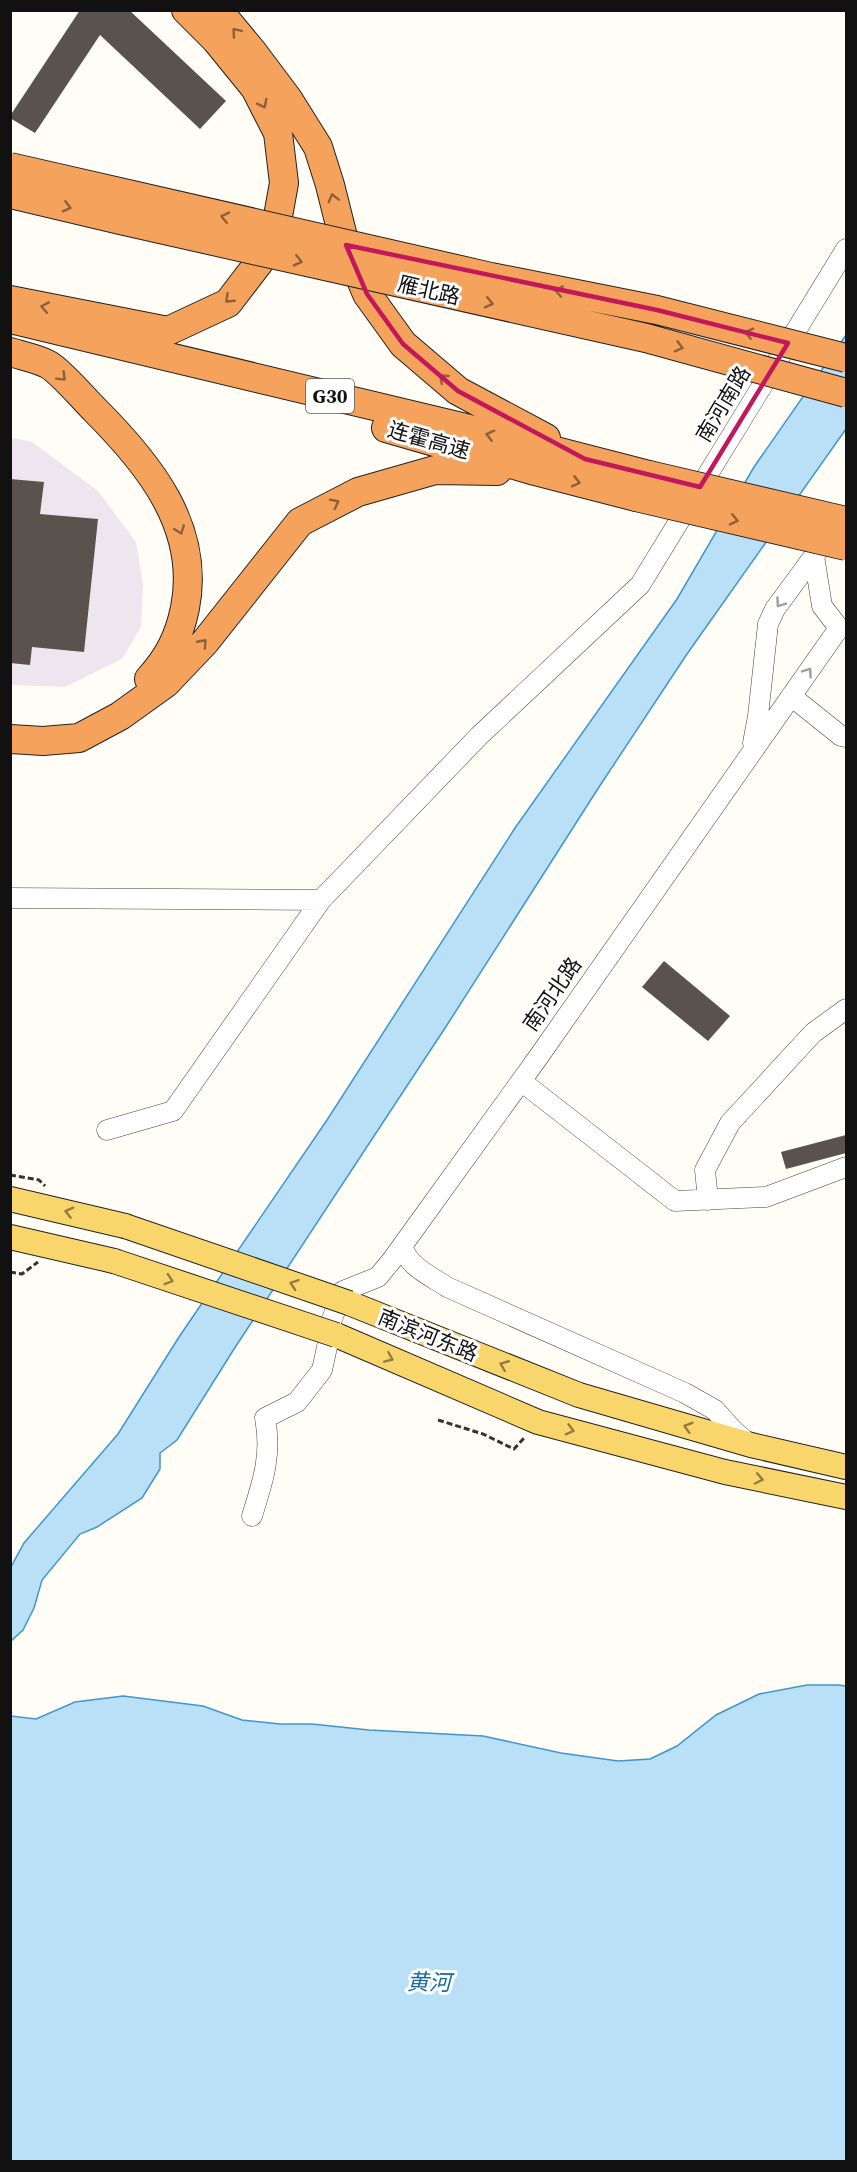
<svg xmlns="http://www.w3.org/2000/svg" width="857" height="2172" font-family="'Source Serif 4','Noto Sans SC',serif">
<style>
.industrial{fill:#eee6ef}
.water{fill:#b9e0f7;stroke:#3f96cf;stroke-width:1.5}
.building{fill:#5a524d}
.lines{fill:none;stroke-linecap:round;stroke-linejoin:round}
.minor-casing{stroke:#444;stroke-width:21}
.major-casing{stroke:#222;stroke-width:26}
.highway-casing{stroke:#222;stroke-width:30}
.path{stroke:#333;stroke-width:3;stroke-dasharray:6 3;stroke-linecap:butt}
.minor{stroke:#fff;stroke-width:20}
.major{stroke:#f9d66b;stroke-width:24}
.highway{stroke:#f5a25d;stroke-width:28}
.major-bridge-casing{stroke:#222;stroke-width:26;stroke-linecap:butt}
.highway-bridge-casing{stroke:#222;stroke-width:30;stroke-linecap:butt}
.major-bridge{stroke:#f9d66b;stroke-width:24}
.highway-bridge{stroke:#f5a25d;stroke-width:28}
.oneway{stroke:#8e613b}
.oneway2{stroke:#a0a0a0}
.oneway3{stroke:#917d42}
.marked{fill:none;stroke:#c2185b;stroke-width:4.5;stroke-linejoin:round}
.labels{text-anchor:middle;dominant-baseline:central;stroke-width:6;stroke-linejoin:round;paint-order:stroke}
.shield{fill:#fff;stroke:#585858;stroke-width:1.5}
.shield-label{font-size:20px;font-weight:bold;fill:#111}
.street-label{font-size:21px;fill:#111;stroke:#fff}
.water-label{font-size:22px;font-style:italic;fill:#1768a6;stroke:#fff}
</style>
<rect width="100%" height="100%" fill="#fffdf5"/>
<!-- industrial -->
<path class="industrial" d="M10 437 32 442 98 491 136 542 143 584 141 627 122 659 65 687 11 685Z"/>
<!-- water -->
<path class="water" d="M846 335V429L687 654 599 787 447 1025 234 1349 177 1440 160 1453V1469L142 1498 97 1527 80 1534 42 1580 34 1608 23 1630 11 1641V1567L24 1543 118 1434 179 1337 327 1120 515 828 677 599 754 467Z
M807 1685H838L846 1686V2161H11V1716L36 1719 75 1702 123 1696 203 1706 242 1720 280 1724H312L369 1730 483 1736 561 1753 618 1761 650 1759 677 1746 716 1715 759 1694Z"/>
<!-- building -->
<path class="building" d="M80 10H129L226 101 200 129 100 35 35 133 10 118V116Z
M10 479 44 482 40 514 98 519 84 652 32 647 30 665 10 663Z
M664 961 730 1016 708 1041 642 987Z
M846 1135V1153L786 1169 781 1152Z"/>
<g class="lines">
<!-- minor casing -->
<g class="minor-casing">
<path id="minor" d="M791 696 841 736 846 737
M753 743 758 716 768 624 775 609 817 552
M10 898 321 900
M521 1081 675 1201 766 1197 846 1167
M107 1130 173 1111 321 900 479 736 640 585 846 249
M708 1200 705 1170 730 1123 813 1033 846 1009
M402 1246C409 1267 429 1275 447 1287L685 1393 715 1410 732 1429 749 1444
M252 1516C263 1481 272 1455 265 1418L297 1402 322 1370 327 1347 330 1324 343 1291 378 1277 392 1260 537 1059 839 628 822 606 814 556"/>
</g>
<!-- major casing -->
<g class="major-casing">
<path id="major" d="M10 1199 125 1226
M10 1237 114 1261
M349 1303 579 1395 751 1445 846 1467
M336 1335 538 1422 725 1472 846 1497"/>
</g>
<!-- highway casing -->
<g class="highway-casing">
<path id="highway" d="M218 10 252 51 288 99 318 147 330 185 343 237 367 294 403 344 458 391 546 438
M10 300 168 331 228 303 273 244 284 183 278 133 255 88 216 40 186 10
M10 319 462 427 649 475
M10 352C23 356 39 359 49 365 61 372 84 399 95 410 148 463 201 527 185 608 179 637 169 657 149 679
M386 428 535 471 636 497
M10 739 43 741 79 738 120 716 166 683 205 642 300 522 358 492 435 470 497 471"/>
</g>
<!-- path -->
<path class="path" d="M10 1175 39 1180 45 1186
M10 1272 22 1274 38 1262
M438 1420 483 1434 514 1449 525 1437"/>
<!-- minor -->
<use href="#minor" class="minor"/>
<!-- major -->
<use href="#major" class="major"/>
<!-- highway -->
<use href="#highway" class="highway"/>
<!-- major-bridge casing -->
<g class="major-bridge-casing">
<path id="major-bridge" d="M125 1226 349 1303
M114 1261 336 1335"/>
</g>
<!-- highway-bridge casing -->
<g class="highway-bridge-casing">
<path id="highway-bridge" d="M10 167 491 277 657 310 846 358
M10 194 124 221 646 338 846 393
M649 475 846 521
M636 497 846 546"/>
</g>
<!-- major-bridge -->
<use href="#major-bridge" class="major-bridge"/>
<!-- highway-bridge -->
<use href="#highway-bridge" class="highway-bridge"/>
</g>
<!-- one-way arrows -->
<defs><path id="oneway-chevron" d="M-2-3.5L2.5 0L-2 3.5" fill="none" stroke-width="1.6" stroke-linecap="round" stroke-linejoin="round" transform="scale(1.5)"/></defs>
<g class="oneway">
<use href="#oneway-chevron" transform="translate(236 32) rotate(-130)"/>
<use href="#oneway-chevron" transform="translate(263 104) rotate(63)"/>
<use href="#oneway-chevron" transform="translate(333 198) rotate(-104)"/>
<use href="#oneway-chevron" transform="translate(67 207) rotate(14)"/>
<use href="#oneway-chevron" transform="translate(225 217) rotate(-167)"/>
<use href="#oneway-chevron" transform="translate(298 261) rotate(13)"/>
<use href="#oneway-chevron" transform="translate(559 291) rotate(-169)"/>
<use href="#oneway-chevron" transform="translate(229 299) rotate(137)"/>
<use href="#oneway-chevron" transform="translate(489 303) rotate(13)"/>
<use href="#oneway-chevron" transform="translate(45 307) rotate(-169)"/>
<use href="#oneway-chevron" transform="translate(749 333) rotate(-166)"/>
<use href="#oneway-chevron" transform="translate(679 347) rotate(15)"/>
<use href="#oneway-chevron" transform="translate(62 377) rotate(45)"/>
<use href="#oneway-chevron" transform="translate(443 378) rotate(-139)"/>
<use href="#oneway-chevron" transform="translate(490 435) rotate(-166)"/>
<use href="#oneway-chevron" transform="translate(576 482) rotate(14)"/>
<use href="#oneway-chevron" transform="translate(335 503) rotate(-27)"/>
<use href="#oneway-chevron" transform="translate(734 520) rotate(13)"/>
<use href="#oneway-chevron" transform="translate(180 530) rotate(69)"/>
<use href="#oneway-chevron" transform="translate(203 643) rotate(-48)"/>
</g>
<g class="oneway2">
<use href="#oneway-chevron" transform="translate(780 603) rotate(125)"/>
<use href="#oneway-chevron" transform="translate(808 672) rotate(-55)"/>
</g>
<g class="oneway3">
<use href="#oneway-chevron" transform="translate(69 1212) rotate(-166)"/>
<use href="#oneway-chevron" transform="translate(169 1280) rotate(18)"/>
<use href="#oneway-chevron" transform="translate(294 1284) rotate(-161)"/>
<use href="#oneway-chevron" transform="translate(389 1358) rotate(23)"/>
<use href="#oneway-chevron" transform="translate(504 1365) rotate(-158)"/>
<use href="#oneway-chevron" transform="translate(688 1427) rotate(-164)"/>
<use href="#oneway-chevron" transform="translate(570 1430) rotate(15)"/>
<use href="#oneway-chevron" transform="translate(759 1479) rotate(12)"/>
</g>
<!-- marked area -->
<path class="marked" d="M346 245 657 310 788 343 700 487 585 459 458 391 403 344 367 294Z"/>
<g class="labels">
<!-- shield labels -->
<rect class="shield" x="306" y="379" width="48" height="34" rx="4.5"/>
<g class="shield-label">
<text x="330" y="396">G30</text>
</g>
<!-- street labels -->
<g class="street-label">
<text transform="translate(429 290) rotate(13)">雁北路</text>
<text transform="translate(723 404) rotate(-59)">南河南路</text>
<text transform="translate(429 440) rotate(16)">连霍高速</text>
<text transform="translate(552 994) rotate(-55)">南河北路</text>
<text transform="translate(428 1335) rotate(22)">南滨河东路</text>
</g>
<!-- water labels -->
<g class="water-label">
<text transform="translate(429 1982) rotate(1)">黄河</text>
</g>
</g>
<!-- border -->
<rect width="857" height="2172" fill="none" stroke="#111111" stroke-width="24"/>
</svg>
